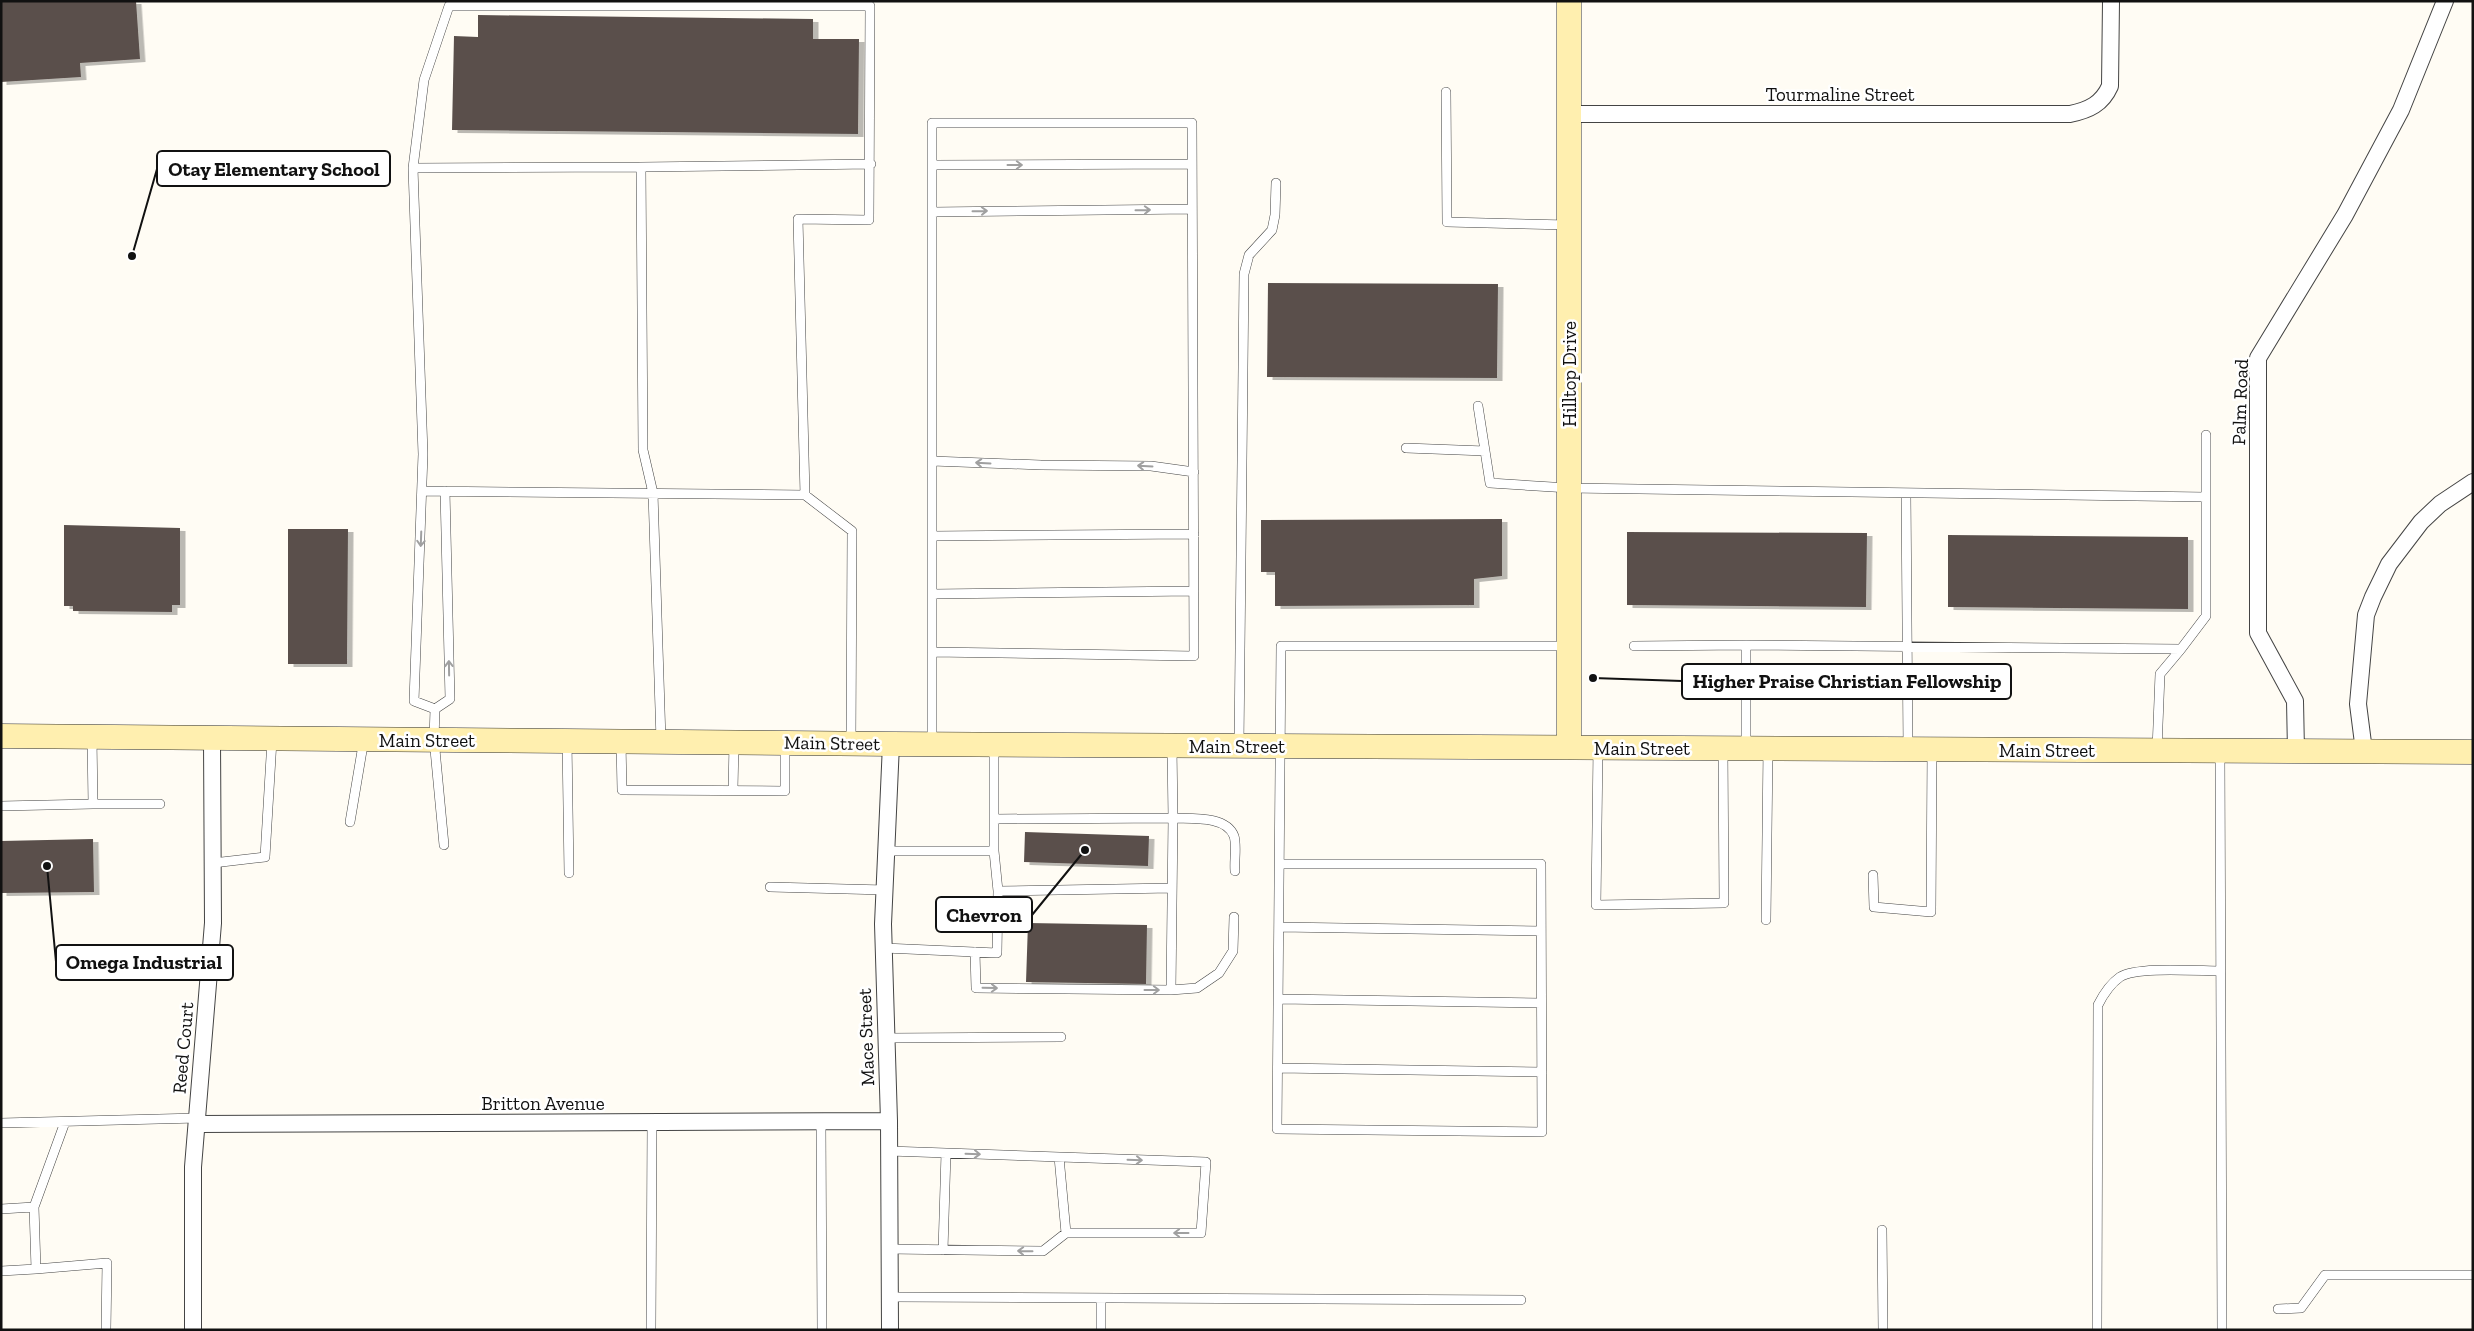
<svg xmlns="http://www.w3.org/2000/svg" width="2474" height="1331" font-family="'Zilla Slab',serif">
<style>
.building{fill:#5a504c;filter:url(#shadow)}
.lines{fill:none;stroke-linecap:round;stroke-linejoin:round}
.service-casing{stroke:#444;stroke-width:10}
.minor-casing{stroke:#444;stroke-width:18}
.secondary-casing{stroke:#333;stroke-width:25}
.service{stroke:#fff;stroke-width:9}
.minor{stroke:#fff;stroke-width:16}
.secondary{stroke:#ffefaf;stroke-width:24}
.oneway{stroke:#a0a0a0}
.labels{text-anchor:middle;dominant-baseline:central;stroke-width:5;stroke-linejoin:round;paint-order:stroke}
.street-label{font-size:19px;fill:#111;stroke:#fff}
.leader{fill:none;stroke:#111;stroke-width:2}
.callout-dot{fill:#111;stroke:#fff;stroke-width:2}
.callout{fill:#fff;stroke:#111;stroke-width:2}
.callout-label{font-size:20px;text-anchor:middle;font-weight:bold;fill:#111}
</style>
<defs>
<filter id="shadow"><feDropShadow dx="5.5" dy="3" stdDeviation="0" flood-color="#0004"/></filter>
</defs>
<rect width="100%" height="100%" fill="#fffcf4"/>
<!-- building -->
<path class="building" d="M1 1H136L140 59 80 63 81 77 1 82Z
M478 15 813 19V39H859L858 134 452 130 454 36 478 37Z
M1268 283 1498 284 1497 378 1267 377Z
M1502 519V576L1474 579V605L1275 606V572H1261V520Z
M64 525 180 528V605H172V612L73 611V606H64Z
M288 529H348L347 664H288Z
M1627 532 1867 533 1866 607 1627 605Z
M1948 535 2188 537V609L1948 607Z
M1025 832 1149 836 1148 866 1024 862Z
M93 839 94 892 1 893V841Z
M1028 923 1147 925 1146 984 1026 982Z"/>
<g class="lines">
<!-- service casing -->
<g class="service-casing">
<path id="service" d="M1446 92 1447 222 1568 225
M932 165 1192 164
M641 167 871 164
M413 168 641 167 643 450 653 493 661 740
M932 212 1192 209
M1478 406 1490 483 1569 488 2206 497
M1406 448 1485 451
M932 461 1041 465 1151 466 1194 472
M422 491 805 495 798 219 869 220 870 6H449L424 80 413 168 423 454 414 701 435 709
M1906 493 1908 748
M805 495 852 531 851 744
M932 536 1194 534
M932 594 1194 591
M1746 645 2181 649 2160 674 2157 750
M1634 646 1746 645V748
M2181 649 2206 616V435
M932 652 1194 656 1192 123H932V744
M435 709 450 699 445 491
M435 709 434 739 444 845
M92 738 93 804H160
M567 741 569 873
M621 742 622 790 785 791V743
M1239 745 1244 274 1249 255 1272 230 1275 215 1276 183
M1598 748 1596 905 1724 903 1723 748
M2220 751 2222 1330
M733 790 734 743
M1 806 93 804
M994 819 1173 818 1172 747
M350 822 364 739
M886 851H994V746
M994 851 998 891 1172 888
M213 863 265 857 272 740
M1280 864H1541L1542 1132 1277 1129 1281 646H1568
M1873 875 1874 907 1931 912 1932 749
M770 887 885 890
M1766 920 1768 749
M1279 927 1541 931
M884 948 997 953 998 891
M975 952 976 988 1171 990 1173 818C1190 819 1226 815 1234 836 1237 845 1234 861 1235 871
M1171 990 1197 988 1219 973 1233 951 1234 917
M1279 999 1541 1003
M887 1038 1061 1037
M1278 1068 1542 1072
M821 1121 822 1330
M1 1123 198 1118
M889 1151 1206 1162 1201 1233H1066L1043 1251 890 1249
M1059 1157 1066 1233
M34 1207 65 1122
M1 1209 34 1207 36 1269 1 1271
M1882 1230 1883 1330
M943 1250 946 1153
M36 1269 107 1263 106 1330
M890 1297 1521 1300
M2278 1309 2301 1308 2325 1275H2473
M651 1330 652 1122
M1101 1330V1298
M2097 1330 2098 1005C2103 995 2110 984 2120 977 2136 966 2199 971 2221 971"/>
</g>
<!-- minor casing -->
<g class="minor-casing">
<path id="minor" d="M1569 114H2070C2089 110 2102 104 2110 86L2111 1
M2296 751 2295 701 2258 633V358L2345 215 2401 110 2445 1
M2364 751 2358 704 2366 615 2373 597 2389 564 2421 522 2440 504 2473 482
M198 1124 889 1121
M193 1330V1167L213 923 212 739
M890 1330 889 1121 883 924 891 744"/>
</g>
<!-- secondary casing -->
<g class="secondary-casing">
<path id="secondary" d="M1569 1V747
M1 736 891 744 2473 752"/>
</g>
<!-- service -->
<use href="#service" class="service"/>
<!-- minor -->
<use href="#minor" class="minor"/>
<!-- secondary -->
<use href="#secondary" class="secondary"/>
</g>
<!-- one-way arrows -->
<defs><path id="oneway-shaft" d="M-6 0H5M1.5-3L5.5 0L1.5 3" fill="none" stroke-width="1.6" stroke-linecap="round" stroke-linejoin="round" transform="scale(1.25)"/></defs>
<g class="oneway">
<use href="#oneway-shaft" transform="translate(1015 165)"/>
<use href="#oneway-shaft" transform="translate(1143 210) rotate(-1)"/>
<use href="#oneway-shaft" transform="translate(980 211) rotate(-1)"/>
<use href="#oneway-shaft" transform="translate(983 463) rotate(-177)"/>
<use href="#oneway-shaft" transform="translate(1145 466) rotate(-177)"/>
<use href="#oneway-shaft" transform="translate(421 539) rotate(92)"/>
<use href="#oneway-shaft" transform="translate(449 668) rotate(-91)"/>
<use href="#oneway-shaft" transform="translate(990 988) rotate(1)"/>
<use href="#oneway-shaft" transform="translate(1152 990)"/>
<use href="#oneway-shaft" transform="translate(973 1154) rotate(2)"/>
<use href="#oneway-shaft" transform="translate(1135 1160) rotate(2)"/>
<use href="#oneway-shaft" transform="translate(1181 1233) rotate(180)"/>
<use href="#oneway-shaft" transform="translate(1025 1251) rotate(-179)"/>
</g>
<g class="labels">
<!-- street labels -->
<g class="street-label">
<text x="1840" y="94">Tourmaline Street</text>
<text transform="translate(1569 374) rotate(-90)">Hilltop Drive</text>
<text transform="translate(2240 402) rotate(-88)">Palm Road</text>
<text x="427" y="740">Main Street</text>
<text transform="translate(832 743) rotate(1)">Main Street</text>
<text x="1237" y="746">Main Street</text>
<text x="1642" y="748">Main Street</text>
<text x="2047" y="750">Main Street</text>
<text transform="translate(866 1037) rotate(-92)">Mace Street</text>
<text transform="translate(183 1048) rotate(-85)">Reed Court</text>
<text x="543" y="1103">Britton Avenue</text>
</g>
</g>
<!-- callouts -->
<path class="leader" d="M132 256L157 169M1593 678L1682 681M1085 850L1032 915M47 866L56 962"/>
<g class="callout-dot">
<circle cx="132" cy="256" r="5"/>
<circle cx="1593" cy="678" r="5"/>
<circle cx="1085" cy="850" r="5"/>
<circle cx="47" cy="866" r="5"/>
</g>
<g class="callout">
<rect x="157" y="151" width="233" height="35" rx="5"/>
<rect x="1682" y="664" width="329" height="35" rx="5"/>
<rect x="936" y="897" width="96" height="35" rx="5"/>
<rect x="56" y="945" width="177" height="35" rx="5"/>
</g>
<g class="callout-label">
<text x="274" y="176">Otay Elementary School</text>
<text x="1847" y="688">Higher Praise Christian Fellowship</text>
<text x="984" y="922">Chevron</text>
<text x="144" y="969">Omega Industrial</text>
</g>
<!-- border -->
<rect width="2474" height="1331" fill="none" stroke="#111111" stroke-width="5"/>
</svg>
